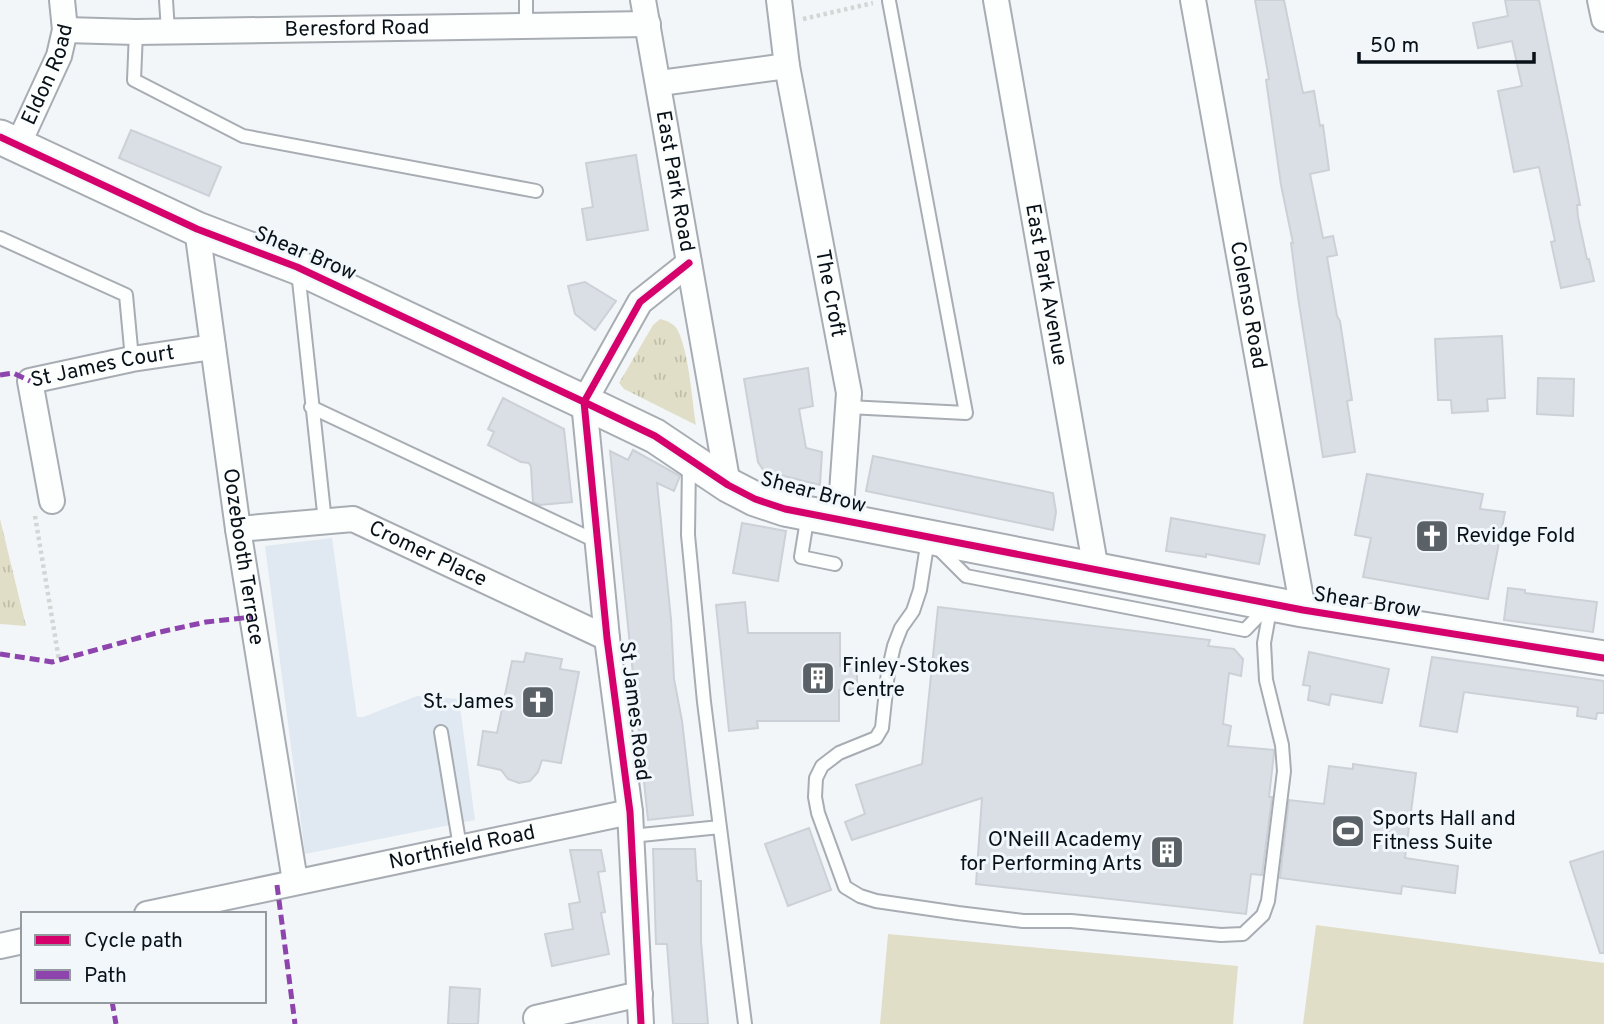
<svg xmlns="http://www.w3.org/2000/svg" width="1604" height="1024" font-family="Overpass,sans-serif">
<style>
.built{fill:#e0e9f1}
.grass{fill:url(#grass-tufts)}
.pitch{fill:#e1dec7}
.building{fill:#d9dfe5;stroke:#cbd1d7;stroke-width:2}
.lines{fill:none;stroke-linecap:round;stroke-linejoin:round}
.service-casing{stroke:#a7adb3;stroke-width:16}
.minor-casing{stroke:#a7adb3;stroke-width:28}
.secondary-casing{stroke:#a7adb3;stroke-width:37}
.path{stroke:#d4d6d6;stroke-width:4.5;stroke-dasharray:3.5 3.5;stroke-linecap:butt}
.service{stroke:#fdfefe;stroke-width:12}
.minor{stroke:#fdfefe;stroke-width:24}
.secondary{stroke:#fdfefe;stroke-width:33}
.quiet{stroke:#8e44ad;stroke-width:5;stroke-dasharray:10 5;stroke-linecap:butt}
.cycleway-casing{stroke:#f1f7fb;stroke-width:11}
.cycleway{stroke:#d6006c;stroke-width:7}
.labels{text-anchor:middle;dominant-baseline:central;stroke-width:6;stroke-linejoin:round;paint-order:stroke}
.street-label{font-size:21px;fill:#081118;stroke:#f1f7fb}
.poi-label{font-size:21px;fill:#081118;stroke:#f1f7fb;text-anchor:start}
</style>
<defs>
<pattern id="grass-tufts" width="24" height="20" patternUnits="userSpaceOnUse" patternTransform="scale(1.75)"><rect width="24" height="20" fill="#e1dec7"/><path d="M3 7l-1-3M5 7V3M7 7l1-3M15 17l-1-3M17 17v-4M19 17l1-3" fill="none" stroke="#c0bdaa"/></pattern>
</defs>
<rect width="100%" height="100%" fill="#f3f6f9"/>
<!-- built -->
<path class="built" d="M332 538 357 717H363L417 696 459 699 475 820 305 854 265 546Z"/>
<!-- grass -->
<path class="grass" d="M660 319C668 321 675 324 678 331 689 353 692 400 696 425L624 389 619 383 653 325Z
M0 519 26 626 0 624Z"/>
<!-- pitch -->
<path class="pitch" d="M1316 925 1604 963V1024H1303Z
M888 934 1238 966 1233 1024H880Z"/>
<!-- building -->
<path class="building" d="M1255 0H1284L1303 93 1314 91 1320 126 1323 125 1329 170 1310 174 1323 238 1333 236 1337 255 1327 257 1337 316 1340 321 1352 400 1347 401 1355 452 1323 457 1298 297 1291 243H1293L1281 185 1266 80 1269 79Z
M1505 0H1539L1568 141 1580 205H1577L1578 217 1587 259H1589L1594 281 1561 288 1551 242 1555 241 1539 167 1514 172 1498 91 1522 86 1512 41 1478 48 1473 23 1508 16Z
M131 130 221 167 209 196 119 158Z
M636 155 648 230 587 240 582 209 593 207 586 163Z
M585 282 616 301 595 330 575 314 568 286Z
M1502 336 1505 398 1487 399 1488 411 1452 413 1451 400H1438L1435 339Z
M808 368 813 406 799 409 806 448 822 452 820 485 764 471 758 462 744 379Z
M1538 378 1574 379 1573 416 1537 414Z
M503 398 564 429 572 502 540 505 533 502 531 467 529 463 521 462 488 445 494 432 488 429Z
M633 450 680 476 674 491 657 483 671 619 674 679 682 721 693 815 648 820 610 451 628 460Z
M873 456 1053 493 1056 512 1053 530 866 491Z
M1367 474 1483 494 1480 509 1505 512 1488 599 1363 577 1371 538 1355 535Z
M1171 518 1265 535 1259 564 1206 554V557L1166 551Z
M742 523 786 531 778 581 733 573Z
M1508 588 1525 590V593L1597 602 1593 632 1504 620Z
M745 602 748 633H840V666H857V689L839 690V721H757L758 728 729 731 716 605Z
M938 607 1210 640 1208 646 1234 649 1243 659 1241 676 1229 673 1223 724 1231 726 1228 746 1274 750V753L1269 797H1272L1262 875 1251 874 1246 914 976 884 982 798 852 840 845 822 865 814 856 785 922 764Z
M1309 652 1389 669 1382 703 1331 694 1329 705 1308 700 1310 686 1303 685Z
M526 653 562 659 560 669 579 672 561 763 542 760 538 772 530 781 519 783 508 779 501 770 478 765 483 731 497 733 512 661 524 662Z
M1432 657 1604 681V713H1597L1596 719 1577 716 1578 707 1464 692 1457 732 1420 726Z
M1353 764 1416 773 1405 858 1458 866 1455 893 1402 886 1401 894 1280 878 1289 800 1324 804 1329 766 1353 769Z
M809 828 831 890 788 906 765 844Z
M653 849H695L697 881H701V941L708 1024H673L667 944H656Z
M570 850H601L605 871 598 872 605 912 601 913 609 954 552 966 545 934 573 929 569 904 580 902Z
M1604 851V953H1600L1570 862Z
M450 987 480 989 478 1024H448Z"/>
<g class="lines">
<!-- service casing -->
<g class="service-casing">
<path id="service" d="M166 0 168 31
M526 26V0
M136 32 134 80 243 136 536 191
M0 238 126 295 132 359
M298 271 325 522
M311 407 598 542
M848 407 966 413 889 1
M689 463 688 535 704 702 745 1024
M808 514 801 557 835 564
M928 539 920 590 913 611 901 628 894 646 888 672 882 728 876 738 839 753 822 766 816 778 815 797 818 813 845 887 860 896 876 901 958 913 1023 921H1071L1221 935 1243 934 1263 915 1268 901 1284 771 1282 745 1266 680 1264 643 1271 604
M936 546 966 576 1245 630 1268 606
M441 732 460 847
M631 836 720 827"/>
</g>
<!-- minor casing -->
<g class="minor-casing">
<g id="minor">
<path id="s1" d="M643 0 728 485"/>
<path id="s2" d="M779 0 787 66 849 393 840 521"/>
<path id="s3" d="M996 0 1096 570"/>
<path id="s4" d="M1193 0 1303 610"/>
<path d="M1600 0 1604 19"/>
<path id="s5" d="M65 30 136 32 648 24"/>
<path d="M660 83 787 66"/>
<path id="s6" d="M18 145 59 56 65 30 62 0"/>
<path id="s7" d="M197 229 238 529 295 881"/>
<path id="s8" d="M52 501 30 381 132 359 213 347"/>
<path id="s9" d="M238 529 353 519 607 638"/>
<path id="s10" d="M147 914 630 812"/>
<path d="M0 946 23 941"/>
<path d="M536 1018 640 994"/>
<path d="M641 1024 630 812 607 638 584 402 640 302 689 263"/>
</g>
</g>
<!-- secondary casing -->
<g class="secondary-casing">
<path id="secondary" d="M0 137 197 229 297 267 584 402 655 436 728 485 755 499 785 509 1303 610 1604 658"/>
</g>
<!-- path -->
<path class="path" d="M803 19 873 3
M35 516 59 660"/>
<!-- service -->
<use href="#service" class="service"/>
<!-- minor -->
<use href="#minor" class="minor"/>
<!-- secondary -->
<use href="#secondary" class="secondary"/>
<!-- quiet -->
<path class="quiet" d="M0 375 13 373 30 381
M0 654 52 662 160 632 206 622 252 617
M277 885 295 1024
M112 1001 116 1024"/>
<!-- cycleway casing -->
<g class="cycleway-casing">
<path id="cycleway" d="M0 137 197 229 297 267 584 402 655 436 728 485 755 499 785 509 1303 610 1604 658
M584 402 607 638 630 812 641 1024
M584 402 640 302 689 263"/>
</g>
<!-- cycleway -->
<use href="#cycleway" class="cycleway"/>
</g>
<!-- icons -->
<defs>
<g id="church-square" transform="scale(1.75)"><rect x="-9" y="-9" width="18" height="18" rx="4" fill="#5a6167" stroke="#f1f7fb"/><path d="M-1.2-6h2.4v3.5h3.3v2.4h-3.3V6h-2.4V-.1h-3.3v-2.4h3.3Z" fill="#fff"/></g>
<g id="building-square" transform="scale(1.75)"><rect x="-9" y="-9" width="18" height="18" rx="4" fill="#5a6167" stroke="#f1f7fb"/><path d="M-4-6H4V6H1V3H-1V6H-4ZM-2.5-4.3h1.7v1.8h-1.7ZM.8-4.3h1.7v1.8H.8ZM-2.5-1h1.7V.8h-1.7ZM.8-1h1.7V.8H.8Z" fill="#fff"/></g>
<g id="stadium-square" transform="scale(1.75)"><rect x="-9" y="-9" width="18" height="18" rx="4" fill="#5a6167" stroke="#f1f7fb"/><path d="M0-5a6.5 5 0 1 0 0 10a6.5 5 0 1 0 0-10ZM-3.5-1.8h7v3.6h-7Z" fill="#fff"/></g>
</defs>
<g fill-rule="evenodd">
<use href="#church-square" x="1432" y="536"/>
<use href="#building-square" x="818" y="678"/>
<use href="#church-square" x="538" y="702"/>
<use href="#stadium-square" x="1348" y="831"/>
<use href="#building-square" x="1167" y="852"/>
</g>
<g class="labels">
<!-- street labels -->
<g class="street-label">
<text stroke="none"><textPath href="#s5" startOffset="292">Beresford Road</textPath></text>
<text stroke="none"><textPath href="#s6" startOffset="77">Eldon Road</textPath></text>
<text stroke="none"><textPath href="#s1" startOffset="184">East Park Road</textPath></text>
<text transform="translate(305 254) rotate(23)">Shear Brow</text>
<text stroke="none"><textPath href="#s3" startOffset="289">East Park Avenue</textPath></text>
<text stroke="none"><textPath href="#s2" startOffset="298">The Croft</textPath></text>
<text stroke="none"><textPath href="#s4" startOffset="310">Colenso Road</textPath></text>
<text stroke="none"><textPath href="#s8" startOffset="196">St James Court</textPath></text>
<text transform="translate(813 493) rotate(15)">Shear Brow</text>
<text stroke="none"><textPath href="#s9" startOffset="198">Cromer Place</textPath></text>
<text stroke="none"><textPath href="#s7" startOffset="331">Oozebooth Terrace</textPath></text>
<text transform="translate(1367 603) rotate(9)">Shear Brow</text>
<text transform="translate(634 711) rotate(83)">St James Road</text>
<text stroke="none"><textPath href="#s10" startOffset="322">Northfield Road</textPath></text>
</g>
<!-- poi labels -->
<g class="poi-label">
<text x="1456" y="536">Revidge Fold</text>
<text x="842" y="666">Finley-Stokes<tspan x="842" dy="24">Centre</tspan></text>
<text x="514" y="702" text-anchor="end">St. James</text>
<text x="1372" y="819">Sports Hall and<tspan x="1372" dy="24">Fitness Suite</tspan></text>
<text x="1142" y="840" text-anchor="end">O'Neill Academy<tspan x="1142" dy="24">for Performing Arts</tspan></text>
</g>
</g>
<!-- legend -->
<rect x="21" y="912" width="245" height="91" fill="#f1f7fb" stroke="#949ba0" stroke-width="2"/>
<rect x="35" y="935" width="35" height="10" fill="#d6006c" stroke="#949ba0" stroke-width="2"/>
<text x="84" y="947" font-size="21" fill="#081118">Cycle path</text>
<rect x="35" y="970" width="35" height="10" fill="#8e44ad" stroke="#949ba0" stroke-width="2"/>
<text x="84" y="982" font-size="21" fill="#081118">Path</text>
<!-- scale -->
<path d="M1359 52v10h175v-10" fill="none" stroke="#081118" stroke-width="3.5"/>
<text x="1370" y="52" font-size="21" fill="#081118" stroke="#f1f7fb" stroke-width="5" paint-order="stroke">50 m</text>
</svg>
